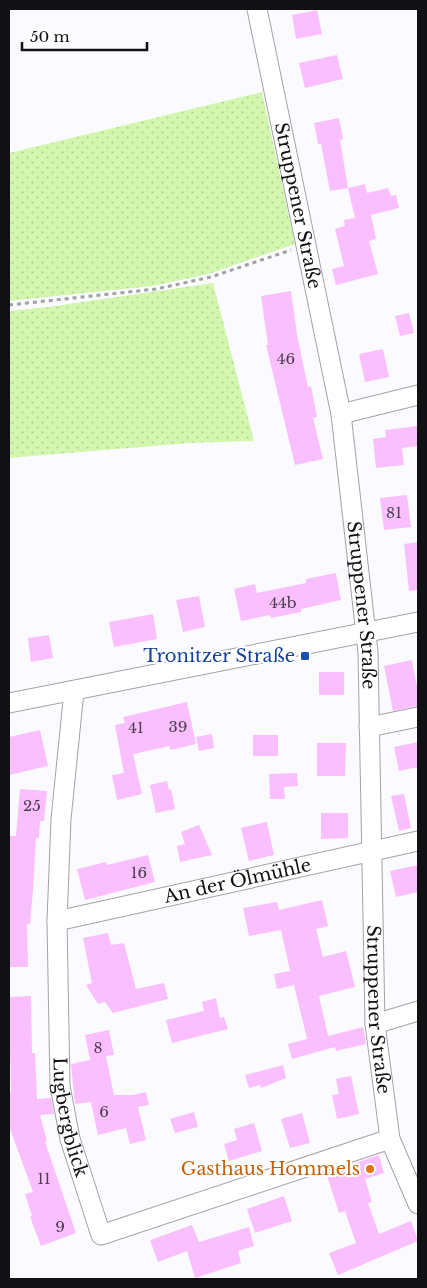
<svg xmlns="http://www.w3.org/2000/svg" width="427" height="1288" font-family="'Libre Baskerville',serif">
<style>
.green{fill:url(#green-dots)}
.building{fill:#f9bffe}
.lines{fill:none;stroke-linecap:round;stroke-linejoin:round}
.minor-casing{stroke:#a3a3a6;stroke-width:21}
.path{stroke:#a2a2a5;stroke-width:3;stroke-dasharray:4 4;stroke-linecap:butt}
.minor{stroke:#fff;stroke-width:19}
.transit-dot{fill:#1a4fb4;stroke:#fff;stroke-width:2}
.food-dot{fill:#e8710a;stroke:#fff;stroke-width:2}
.labels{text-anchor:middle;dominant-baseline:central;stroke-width:4;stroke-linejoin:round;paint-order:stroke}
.number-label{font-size:15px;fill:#4b3c4e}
.street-label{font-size:18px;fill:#111113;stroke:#fff}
.transit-label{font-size:18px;fill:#164399;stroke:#fff;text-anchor:end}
.food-label{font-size:18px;fill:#c56008;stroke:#fff;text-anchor:end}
</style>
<defs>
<pattern id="green-dots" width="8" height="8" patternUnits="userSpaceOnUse" patternTransform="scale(1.25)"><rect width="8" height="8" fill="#d3f7af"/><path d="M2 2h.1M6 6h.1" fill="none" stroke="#b4d396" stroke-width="1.8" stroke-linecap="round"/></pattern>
</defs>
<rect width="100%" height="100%" fill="#fbfbff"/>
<!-- green -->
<path class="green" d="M262 92 295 244 209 274 153 286 9 301V153Z
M213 283 254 441 190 443 9 458V311L48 307Z"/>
<!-- building -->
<path class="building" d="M317 10 322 34 296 39 292 15Z
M337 55 343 79 305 88 299 63Z
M339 118 343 139 340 140 348 188 330 191 321 144H318L314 123Z
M365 184 367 193 388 188 391 196 396 195 399 208 371 215 376 239 369 241 378 274 336 285 332 269 344 266 335 229 345 226 344 220 355 218 348 188Z
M291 291 297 335 308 387 311 386 317 417 313 418 323 459 295 465 266 345H268L261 296Z
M409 313 414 333 400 336 395 316Z
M383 349 389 377 365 382 359 354Z
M418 426V446L402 448 404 465 376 468 373 439 386 437 385 430Z
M407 495 411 527 384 530 380 498Z
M418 542V590L409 591 404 544Z
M336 573 341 600 301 609V612L271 618 270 615 241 621 234 589 255 584 257 593 306 583V579Z
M199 596 205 627 183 632 176 600Z
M153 614 157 639 114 647 109 622Z
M49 635 53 658 31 662 28 638Z
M412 660 418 692V706L393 711 384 666Z
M319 672H344V695H319Z
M187 702 196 744 170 750V746L133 754 142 794 117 800 112 775 124 773 115 725 125 723 123 717Z
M40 730 48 766 9 775V737Z
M212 734 214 748 199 751 196 737Z
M253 735H278V756H253Z
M418 742V767L399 771 394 747Z
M317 743H346L345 776H317Z
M297 773 298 786 284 787 285 799H270L269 774Z
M167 781 169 790 171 789 175 809 156 813 150 785Z
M20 789 47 791 44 821H40L39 838H36L33 890 30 924H27L28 967H9V836H16Z
M404 794 411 828 399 831 391 796Z
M321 813H348V838L321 839Z
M267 822 274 855 249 861 241 828Z
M199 825 212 855 180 862 177 846 185 844 181 832Z
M148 855 155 882 85 900 77 869 106 862 107 865Z
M418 865V892L396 897 390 871Z
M322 900 328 926 316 929 323 957 346 951 355 987 319 996 328 1036 363 1027 366 1044 336 1051 335 1047 292 1059 288 1044 307 1039 294 985 277 989 274 974 290 971 281 930 249 936 243 908 277 902 279 910Z
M108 933 111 945 124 943 136 989 164 983 168 999 113 1013 105 1002 98 1004 86 985 92 983 83 938Z
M31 996 32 1053H35L37 1099 51 1098 54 1114 40 1115 47 1141 45 1142 76 1233 41 1246 30 1217 32 1216 25 1194 33 1192 9 1126V1092H11L9 997Z
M216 998 220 1018 224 1017 228 1029 172 1043 166 1020 204 1011 202 1002Z
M109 1030 114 1055 106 1056 114 1095H133L146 1092 149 1105 138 1107 146 1140 130 1144 126 1128 98 1135 91 1102 75 1104 71 1064 90 1060 85 1035Z
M283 1065 286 1078 261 1088 260 1085 249 1088 245 1075Z
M351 1076 359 1114 337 1119 332 1095 339 1094 336 1079Z
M194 1112 198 1127 175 1133 170 1119Z
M302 1113 310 1143 290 1148 281 1119Z
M254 1123 262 1151 229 1161 224 1144 237 1140 234 1129Z
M379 1155 384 1173 365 1179 372 1202 368 1203 379 1234 411 1221 418 1241 338 1275 329 1253 356 1243 345 1211 339 1213 326 1173Z
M284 1196 292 1221 255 1233 247 1209Z
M192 1225 199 1242 249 1227 254 1246 238 1251 241 1263 195 1278 187 1251 158 1262 150 1240Z"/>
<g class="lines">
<!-- minor casing -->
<g class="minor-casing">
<g id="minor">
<path id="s1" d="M257 9 341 414 368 652 375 1024 390 1139 418 1204"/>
<path d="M341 414 418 395"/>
<path id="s2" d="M74 691 61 819 57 921 60 1086 70 1139 101 1235 390 1139"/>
<path d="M9 703 418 622"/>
<path d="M369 727 418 717"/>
<path id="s3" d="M57 921 418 841"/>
<path d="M375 1024 418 1011"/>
</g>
</g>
<!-- path -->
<path class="path" d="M9 305 156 289 211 277 291 250"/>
<!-- minor -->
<use href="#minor" class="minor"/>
</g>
<!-- markers -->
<rect class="transit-dot" x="300" y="651" width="10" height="10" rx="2.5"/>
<circle class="food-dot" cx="370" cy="1169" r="5"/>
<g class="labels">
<!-- number labels -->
<g class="number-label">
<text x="286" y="358">46</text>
<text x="394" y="512">81</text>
<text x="283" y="602">44b</text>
<text x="178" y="726">39</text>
<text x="136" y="727">41</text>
<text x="32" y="805">25</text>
<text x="139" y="872">16</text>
<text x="98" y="1047">8</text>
<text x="104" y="1111">6</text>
<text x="44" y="1178">11</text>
<text x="60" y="1226">9</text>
</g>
<!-- street labels -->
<g class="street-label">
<text stroke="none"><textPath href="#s1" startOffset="201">Struppener Straße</textPath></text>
<text stroke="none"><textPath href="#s1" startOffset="606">Struppener Straße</textPath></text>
<text stroke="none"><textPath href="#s3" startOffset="185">An der Ölmühle</textPath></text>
<text stroke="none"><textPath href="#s1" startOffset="1011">Struppener Straße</textPath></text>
<text stroke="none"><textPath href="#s2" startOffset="428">Lugbergblick</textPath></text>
</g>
<!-- transit labels -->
<g class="transit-label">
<text x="295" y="656">Tronitzer Straße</text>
</g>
<!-- food labels -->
<g class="food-label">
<text x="360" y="1169">Gasthaus Hommels</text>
</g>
</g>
<!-- border -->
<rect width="427" height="1288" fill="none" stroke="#111113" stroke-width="20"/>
<!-- scale -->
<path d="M22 42v8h125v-8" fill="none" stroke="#111113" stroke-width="2.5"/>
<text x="30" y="42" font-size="15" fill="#111113" stroke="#ffffff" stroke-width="4" paint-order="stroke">50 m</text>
</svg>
